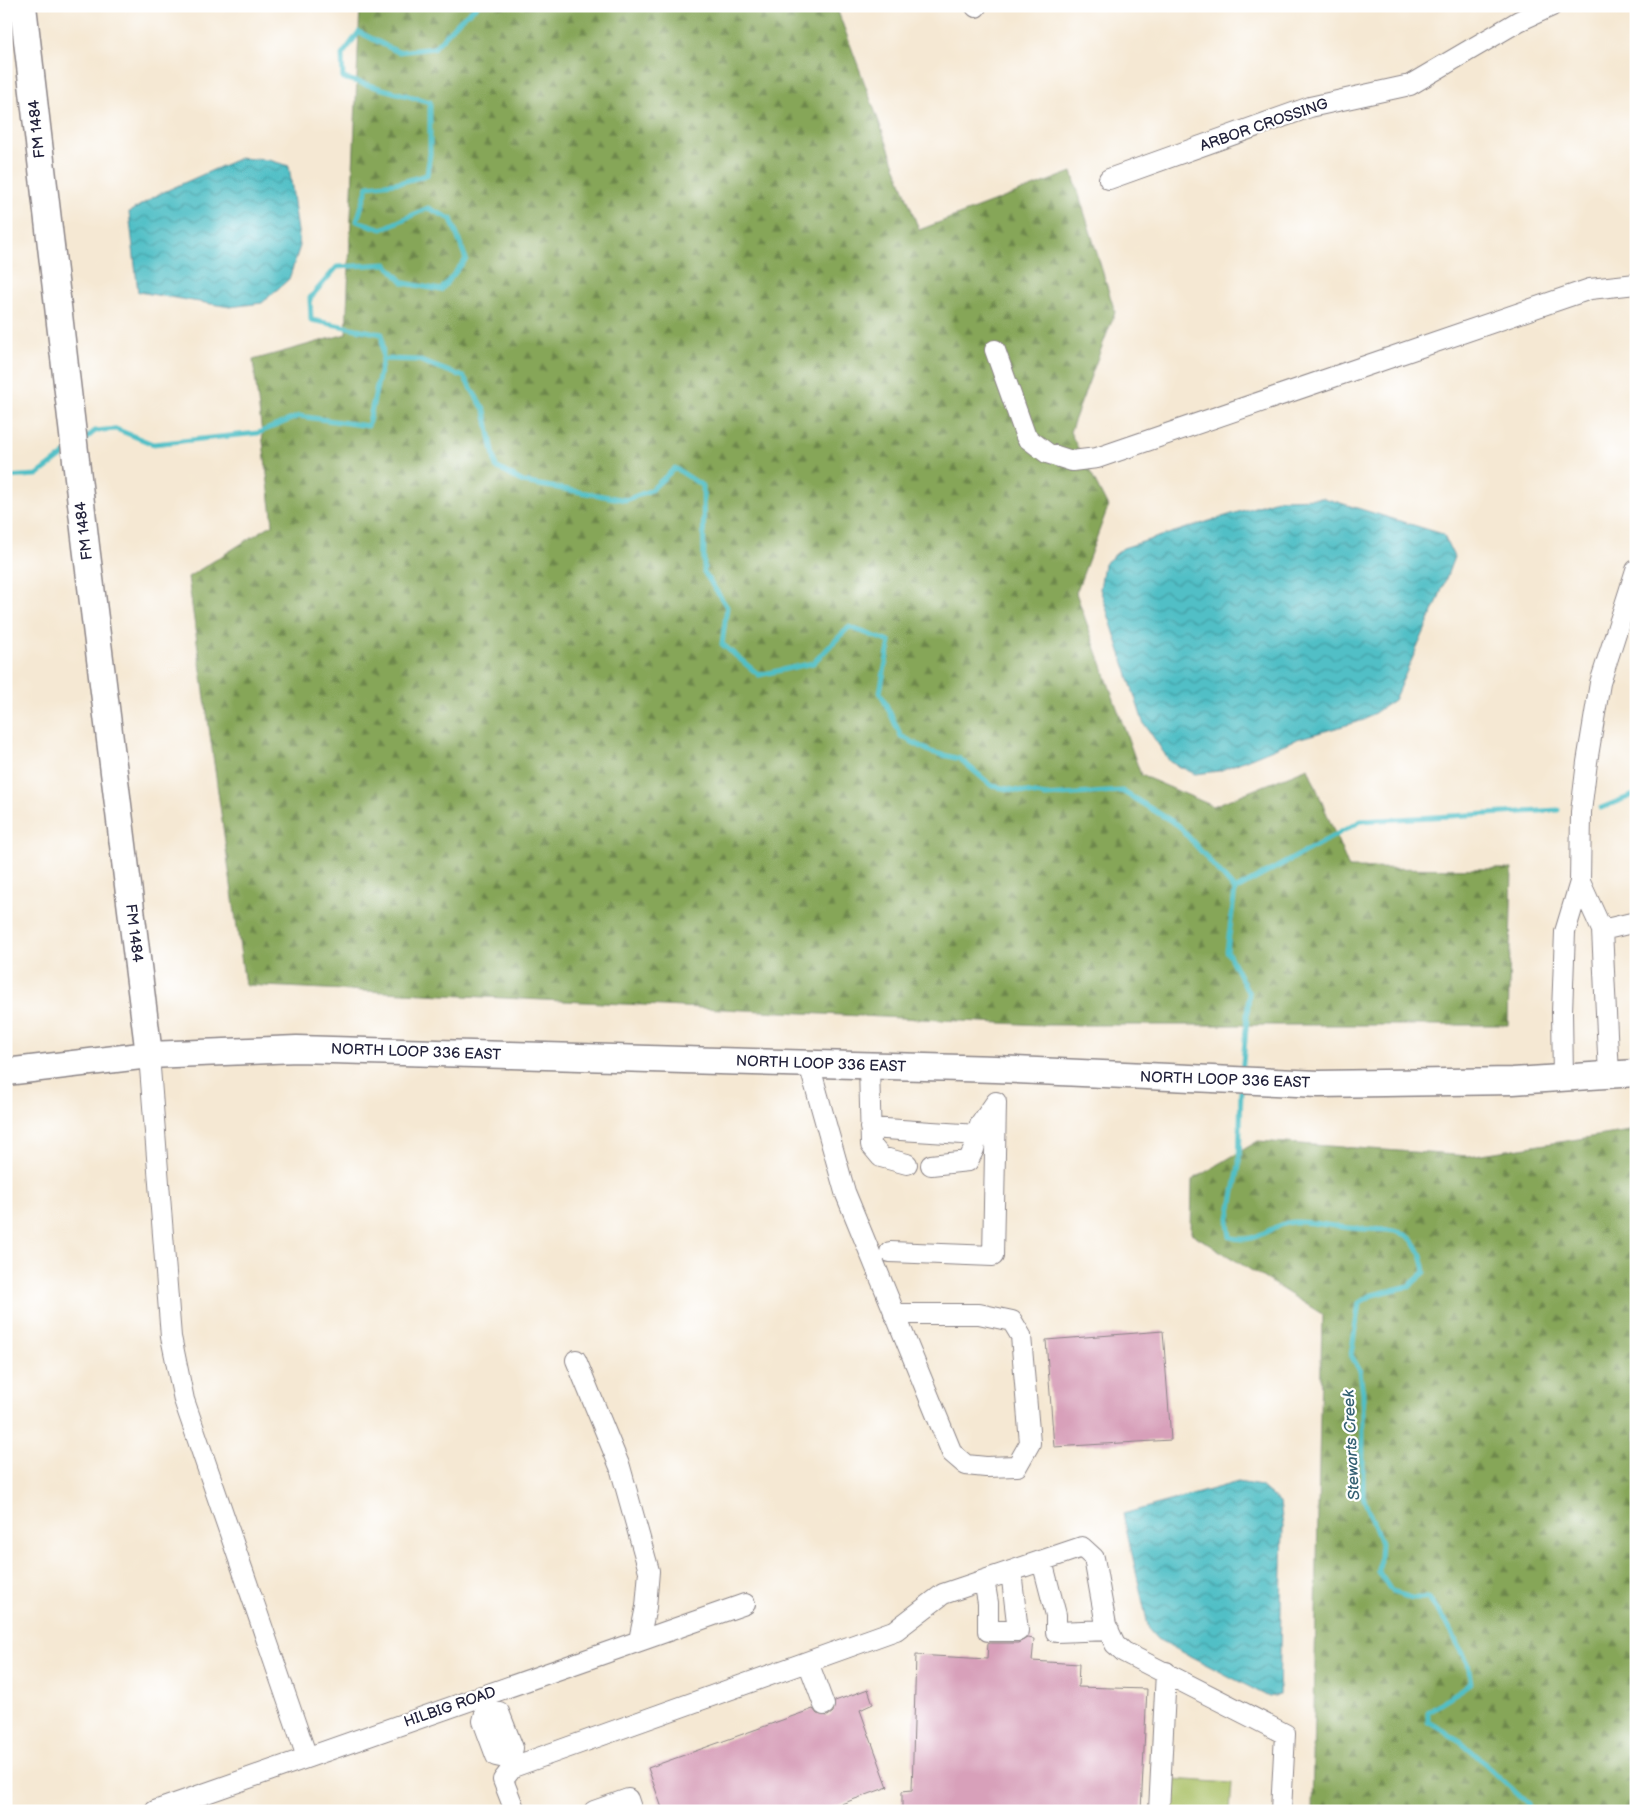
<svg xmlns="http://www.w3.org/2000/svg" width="1642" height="1817" font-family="'Balsamiq Sans',sans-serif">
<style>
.forest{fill:url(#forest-firs);stroke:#54644a}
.garden{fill:#a9bf63;stroke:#66704f}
.water{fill:url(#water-waves);stroke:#3a7080}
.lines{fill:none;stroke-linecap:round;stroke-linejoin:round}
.stream{stroke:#51bfc6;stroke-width:5}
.building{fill:#d8a0ba}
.minor-casing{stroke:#8c8587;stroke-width:22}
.major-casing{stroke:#8c8587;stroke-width:29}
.minor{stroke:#fff;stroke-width:20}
.major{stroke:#fff;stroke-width:26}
.labels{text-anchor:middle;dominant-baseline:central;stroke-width:4.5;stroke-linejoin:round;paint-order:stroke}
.street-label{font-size:15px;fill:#22223b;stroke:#fff}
.water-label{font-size:16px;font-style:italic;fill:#356173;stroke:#fff}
</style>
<defs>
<pattern id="forest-firs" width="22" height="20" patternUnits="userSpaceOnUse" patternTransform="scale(1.25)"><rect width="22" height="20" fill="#86a659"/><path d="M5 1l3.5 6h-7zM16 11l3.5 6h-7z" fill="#6d874b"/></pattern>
<pattern id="water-waves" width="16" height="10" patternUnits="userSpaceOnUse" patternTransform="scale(1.25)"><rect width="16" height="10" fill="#51bfc6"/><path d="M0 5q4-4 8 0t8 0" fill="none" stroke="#439ba2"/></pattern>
</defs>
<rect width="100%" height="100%" fill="#fff"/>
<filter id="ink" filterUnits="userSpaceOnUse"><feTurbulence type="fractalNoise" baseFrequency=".02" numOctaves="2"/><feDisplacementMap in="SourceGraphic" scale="10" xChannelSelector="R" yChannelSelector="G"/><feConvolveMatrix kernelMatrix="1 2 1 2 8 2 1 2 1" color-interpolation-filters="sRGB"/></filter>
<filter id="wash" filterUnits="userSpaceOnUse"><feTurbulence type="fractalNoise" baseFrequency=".0096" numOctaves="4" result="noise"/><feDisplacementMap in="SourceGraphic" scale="20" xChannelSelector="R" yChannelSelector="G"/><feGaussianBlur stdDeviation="1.12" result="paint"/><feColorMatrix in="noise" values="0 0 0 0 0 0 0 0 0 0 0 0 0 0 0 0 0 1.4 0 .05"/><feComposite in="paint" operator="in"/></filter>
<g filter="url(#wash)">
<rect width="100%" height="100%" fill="#f5e8d3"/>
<!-- forest -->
<path class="forest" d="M360 6H836L919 230 1072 172 1115 312 1070 432 1108 507 1076 593 1141 775 1213 806 1308 768 1349 868 1512 869 1508 1025H1040L245 985 188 577 273 524 253 360 346 334Z
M1636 1130V1811H1312L1322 1314 1191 1233 1192 1180 1258 1141 1469 1156Z"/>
<!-- garden -->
<path class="garden" d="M1172 1779 1232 1783 1230 1811H1170Z"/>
<!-- water -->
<path class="water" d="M240 158 269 160 289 166 300 246 289 279 262 303 230 307 138 292 129 212 159 194Z
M1324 498 1443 534 1454 557 1436 605 1394 700 1364 720 1297 739 1219 771 1195 774 1170 762 1143 722 1100 589 1104 564 1123 548 1280 499Z
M1238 1482 1261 1486 1280 1502 1283 1526 1279 1695 1269 1697 1157 1639 1149 1630 1123 1514Z"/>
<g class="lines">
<!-- stream -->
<path class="stream" d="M383 359 382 334 311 320 310 298 337 267 386 264 404 283 441 290 466 259 451 219 428 208 382 229 357 221 368 186 402 182 427 175 430 154V102L343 78 342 55 359 32 398 52 434 48 460 20 477 6
M83 441 95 431 116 429 153 444 258 433 299 416 368 426 383 359 418 360 464 377 485 411 496 467 523 482 626 500 651 490 675 468 703 486 704 572 727 607 722 644 759 675 813 663 849 627 890 642 880 692 901 736 931 752 960 759 992 786 1046 796 1122 791 1178 825 1235 890
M6 477 37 475 66 453
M1601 808 1636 794
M1235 890 1227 951 1249 994 1242 1074
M1235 890 1361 821 1558 810
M1241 1088 1239 1166 1228 1223 1230 1237C1257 1246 1271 1223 1294 1222 1313 1221 1333 1227 1351 1228 1390 1232 1417 1221 1425 1272L1409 1286 1372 1295 1359 1303 1351 1355 1360 1371 1363 1393V1496L1381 1543 1379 1572 1392 1592 1412 1598H1428L1446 1622 1468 1663 1471 1683C1457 1694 1442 1700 1428 1712V1722L1462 1742 1527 1803 1531 1811"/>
</g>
<g id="blocks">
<!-- building -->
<path class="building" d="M1163 1331 1171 1440 1054 1447 1046 1340Z
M1027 1638 1034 1639 1032 1661 1079 1664 1078 1687 1147 1689 1141 1811H902V1791L912 1790 916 1655 987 1659 988 1643H1018Z
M868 1689 873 1704 860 1710 888 1787 822 1811H663L648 1768 813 1709 817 1714 828 1716 833 1712 835 1701Z"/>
</g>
</g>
<g filter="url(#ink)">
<use href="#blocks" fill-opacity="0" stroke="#8c8587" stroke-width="1"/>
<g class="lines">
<!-- minor casing -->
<g class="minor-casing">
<path id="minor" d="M976 6V7
M1109 179 1310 107 1410 85 1519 21 1552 6
M995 350 1026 437 1047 453 1072 461 1097 458 1590 289 1636 284
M1580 882 1602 930 1609 1075
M1602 930 1636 922
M149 1055 171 1337 184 1400 307 1757
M809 1064 845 1192 952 1453 966 1465 986 1467 1017 1466 1030 1443 1021 1336 1012 1321 979 1314H894
M869 1066 871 1145 881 1157 907 1164
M1563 1078 1562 1012 1565 932 1580 882 1581 812 1587 762 1600 683 1636 570
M870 1128 978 1135
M890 1252 993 1256 996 1102 980 1125 974 1149 968 1161 931 1165
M576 1360 620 1467 649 1571 646 1607 639 1640
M1042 1561 1056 1615V1632L1109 1630
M984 1580 988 1603V1631H1018L1011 1571
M808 1662 824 1705
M481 1696 486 1710 483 1721 496 1756 510 1759
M486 1710 499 1712 513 1748 510 1759 513 1767
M155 1811 745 1604
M515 1811 503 1780 513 1767 896 1630 943 1594 1082 1547 1094 1558 1106 1625 1115 1644 1124 1652 1285 1734 1281 1811
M594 1811 628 1799 632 1811
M1159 1811 1166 1672"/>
</g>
<!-- major casing -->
<g class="major-casing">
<path id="major" d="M23 6 86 546 149 1055
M6 1072 149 1055 297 1049 996 1069 1319 1084 1513 1081 1636 1073"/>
</g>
<!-- minor -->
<use href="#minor" class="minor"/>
<!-- major -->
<use href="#major" class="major"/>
</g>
</g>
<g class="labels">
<!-- street labels -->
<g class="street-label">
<text transform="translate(1264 125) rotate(-19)">ARBOR CROSSING</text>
<text transform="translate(37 129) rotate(-96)">FM 1484</text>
<text transform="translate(84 531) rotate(-97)">FM 1484</text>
<text transform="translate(134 933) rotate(83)">FM 1484</text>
<text transform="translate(416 1052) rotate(2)">NORTH LOOP 336 EAST</text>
<text transform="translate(821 1064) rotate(2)">NORTH LOOP 336 EAST</text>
<text transform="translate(1225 1080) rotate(2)">NORTH LOOP 336 EAST</text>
<text transform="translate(450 1707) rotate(-19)">HILBIG ROAD</text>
</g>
<!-- water labels -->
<g class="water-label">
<text transform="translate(1352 1445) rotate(-93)">Stewarts Creek</text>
</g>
</g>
<!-- margin -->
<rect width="1642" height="1817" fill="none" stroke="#fff" stroke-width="25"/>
</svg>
